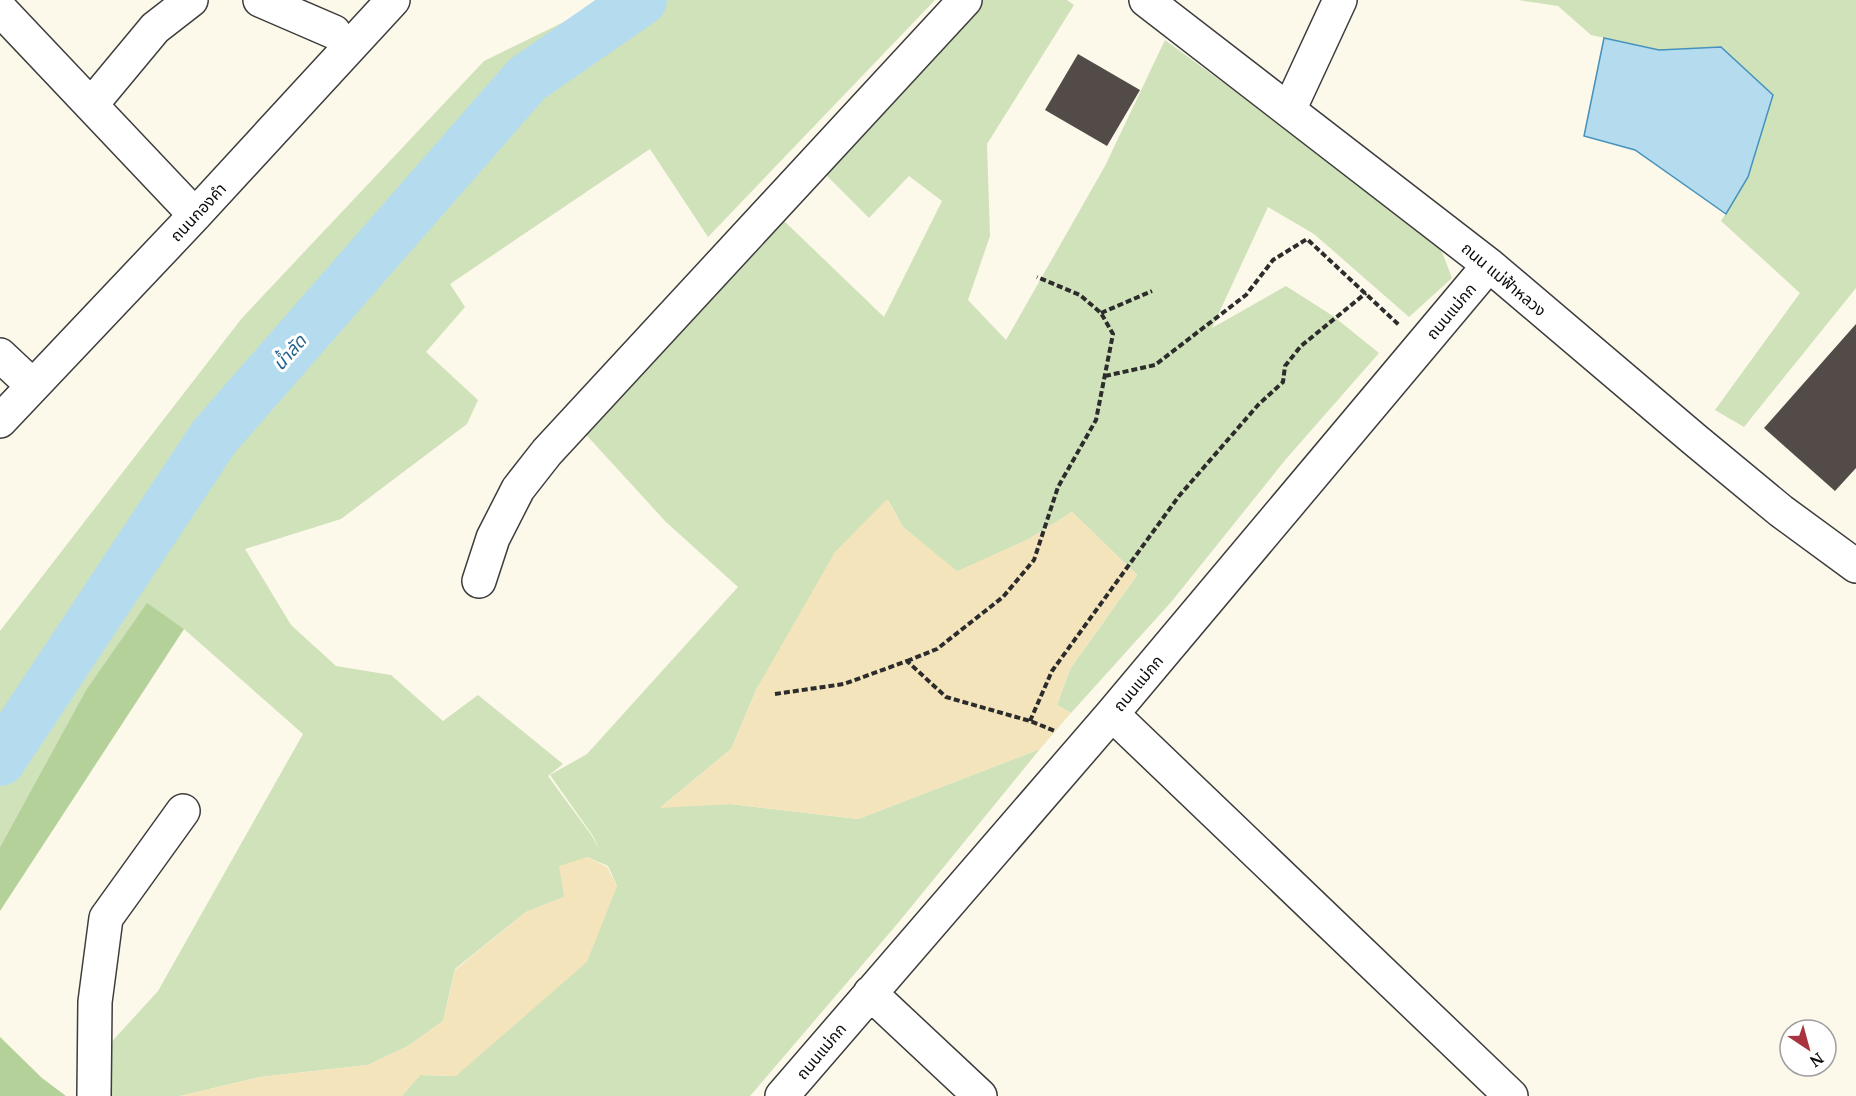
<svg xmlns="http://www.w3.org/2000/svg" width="1856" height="1096" font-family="'PT Serif','Noto Sans Thai',serif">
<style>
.green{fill:#d0e2b9}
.forest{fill:#b5d19a}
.sand{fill:#f3e4bc}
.water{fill:#b5dbee;stroke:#4592bc;stroke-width:1.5}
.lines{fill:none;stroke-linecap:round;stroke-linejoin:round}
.river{stroke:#b5dbee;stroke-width:52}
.building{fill:#524b48}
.minor-casing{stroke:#3d3d3d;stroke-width:36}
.path{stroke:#2c2c2c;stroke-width:4;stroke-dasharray:6 3;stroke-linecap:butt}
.minor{stroke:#fff;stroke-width:33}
.labels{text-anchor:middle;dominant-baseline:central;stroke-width:6;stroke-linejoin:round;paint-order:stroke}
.street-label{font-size:16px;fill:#0a0a0a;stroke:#fff}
.water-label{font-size:18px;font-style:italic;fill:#24638c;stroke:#fff}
</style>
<rect width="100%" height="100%" fill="#fcf8ea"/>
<!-- green -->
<path class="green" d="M609 0H935L708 237 650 149 450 284 465 307 426 352 478 400 467 424 341 519 245 549 291 625 336 666 391 675 443 721 478 695 563 764 548 776 592 836 600 851 593 836 550 775 587 754 738 587 666 522 579 427 782 219 884 317 942 201 909 176 869 218 822 171 976 0H1067L1074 5 987 144 990 236 968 300 1006 340 1105 166 1165 40 1437 239 1452 278 1409 317 1314 234 1268 207 1212 328 1286 286 1333 316 1379 353 1286 459 1172 601 1071 713 1057 705 1070 669 1137 575 1072 512 1029 539 957 572 903 527 888 500 757 688 731 749 661 807 731 804 858 819 1040 749 898 923 750 1096H402L420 1075 456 1076 617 886 608 866 587 857 564 897 526 912 455 969 443 1021 408 1046 368 1065 260 1077 180 1096H94L95 1060 158 991 303 734 184 629 147 604 86 690 0 847V631L242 318 484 61Z
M1518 0H1856V288L1744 427 1715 410 1800 293 1721 221 1748 177 1721 47 1659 50 1591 35 1558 6Z"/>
<!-- forest -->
<path class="forest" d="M147 603 184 629 0 911V847L86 690Z
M0 1037 42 1078 66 1096H0Z"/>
<!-- sand -->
<path class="sand" d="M887 499 903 527 957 571 1029 539 1072 512 1137 575 1070 669 1057 705 1071 713 1040 749 858 819 731 804 660 808 731 749 757 688 835 552Z
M587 857 607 867 617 886 587 962 456 1076 420 1075 402 1096H180L260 1077 368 1065 408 1046 443 1021 455 970 526 912 564 897 559 866Z"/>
<!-- water -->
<path class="water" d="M1604 38 1659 50 1721 47 1773 95 1748 177 1726 214 1635 150 1584 136Z"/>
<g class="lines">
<!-- river -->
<path class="river" d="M0 760 214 437 527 79 641 0"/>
</g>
<!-- building -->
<path class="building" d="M1078 54 1140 90 1107 146 1045 110Z
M1856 324V468L1835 491 1764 428Z"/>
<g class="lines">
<!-- minor casing -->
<g class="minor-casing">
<path id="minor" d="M260 0 334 32
M1146 0 1489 265 1694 439 1781 511 1856 566
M0 9 195 215
M91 105 155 28 191 0
M1289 110 1340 0
M0 355 33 386
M0 421 195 215 393 0
M479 581 493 538 518 489 547 452 965 0
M1112 714 1511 1096
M870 993 980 1096
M94 1096 95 1002 106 918 183 811
M782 1096 1112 714 1489 265"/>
</g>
<!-- path -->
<path class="path" d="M1101 313 1152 291
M1105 376 1155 365 1246 295 1273 260 1307 239 1399 325
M907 661 937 649 1003 597 1034 560 1058 487 1096 420 1113 334 1101 313 1080 295 1037 277
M775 694 844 684 907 661 946 697 1030 721 1055 731
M1030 721 1052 671 1179 496 1258 405 1283 382 1285 366 1301 346 1366 293"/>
<!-- minor -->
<use href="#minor" class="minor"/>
</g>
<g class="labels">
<!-- street labels -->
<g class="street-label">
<text transform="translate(198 212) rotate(-47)">ถนนกองคำ</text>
<text transform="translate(1504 279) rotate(40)">ถนน แม่ฟ้าหลวง</text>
<text transform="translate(1451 311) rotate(-50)">ถนนแม่กก</text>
<text transform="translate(1138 683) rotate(-50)">ถนนแม่กก</text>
<text transform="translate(821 1051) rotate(-50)">ถนนแม่กก</text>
</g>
<!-- water labels -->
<g class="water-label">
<text transform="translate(289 352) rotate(-49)">น้ำลัด</text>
</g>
</g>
<!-- north arrow -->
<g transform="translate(1808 1048) rotate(144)"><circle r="28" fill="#ffffff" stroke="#9d9d9d" stroke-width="1.5"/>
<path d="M0-4.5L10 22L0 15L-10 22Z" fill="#a9343f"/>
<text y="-9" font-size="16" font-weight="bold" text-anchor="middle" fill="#0a0a0a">N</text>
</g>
</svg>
